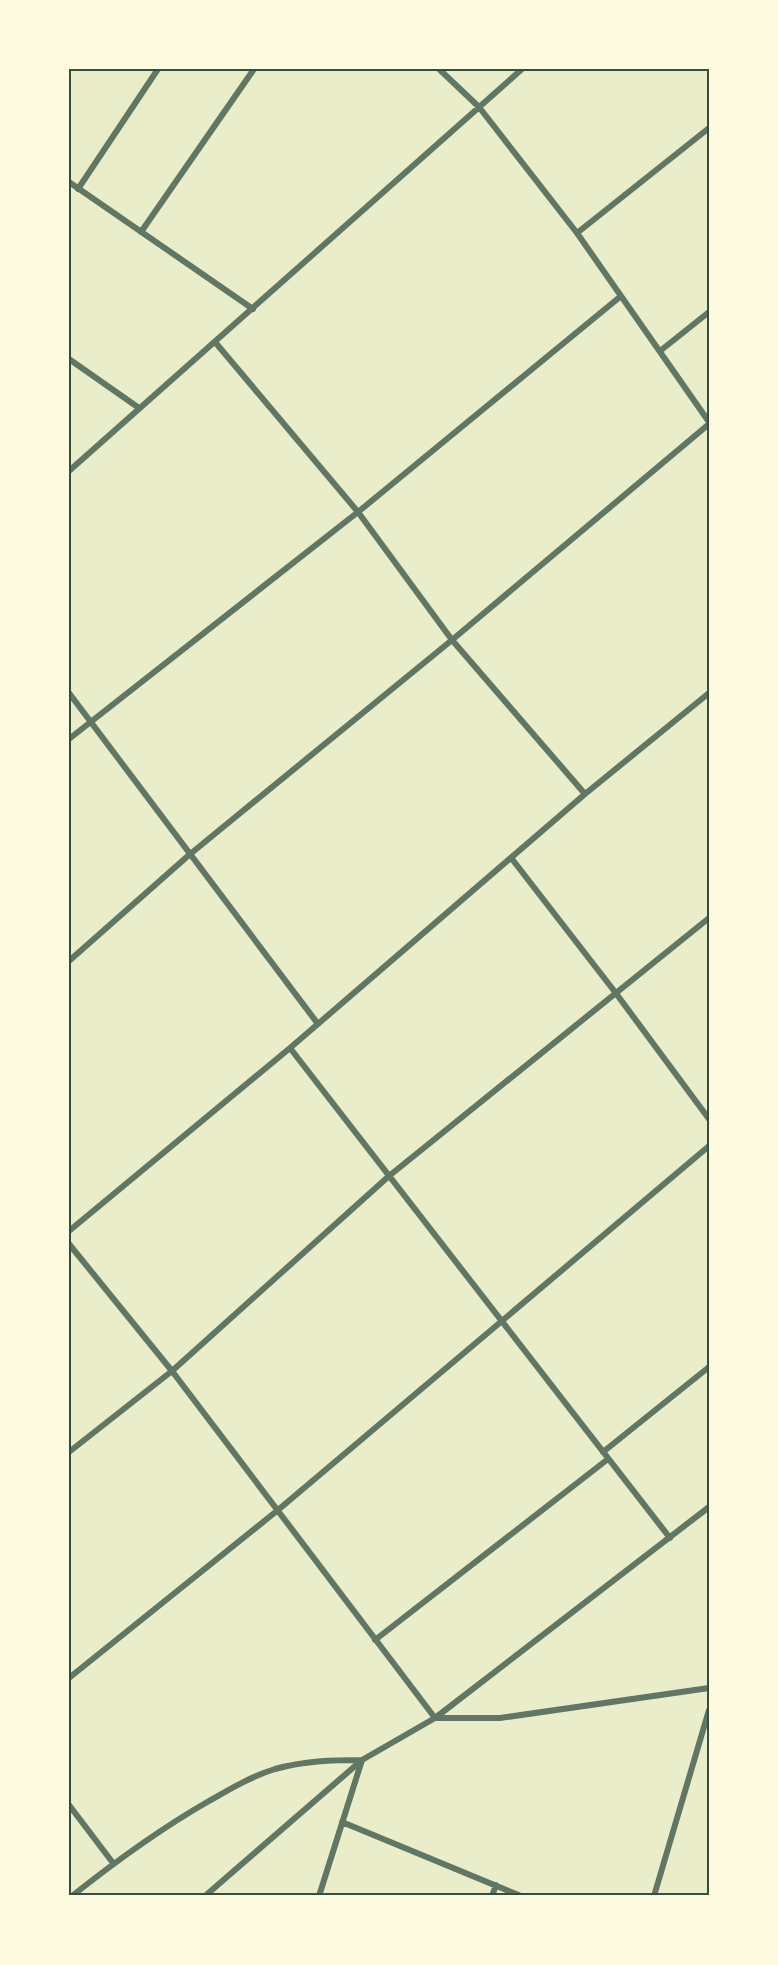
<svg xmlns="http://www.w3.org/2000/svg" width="778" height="1965" font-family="Poppins,sans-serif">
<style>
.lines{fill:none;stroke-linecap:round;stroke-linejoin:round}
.minor{stroke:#617663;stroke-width:6}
.neatline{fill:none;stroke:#344e41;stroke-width:2}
</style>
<rect width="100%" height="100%" fill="#e9edc9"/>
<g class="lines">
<!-- minor -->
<path class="minor" d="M439 69 479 107 577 233 709 422
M69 182 253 309
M78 189 158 69
M141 232 254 69
M577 233 709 128
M215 342 358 512 452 640 585 794
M660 351 709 312
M69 359 139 408
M69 471 522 69
M69 693 318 1024
M69 739 358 512 621 296
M512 859 615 992 709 1119
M69 961 189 855 452 640 709 424
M290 1048 670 1538
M69 1231 290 1048 585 794 709 693
M69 1244 172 1371 435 1718H500L709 1688
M69 1452 172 1371 389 1176 709 918
M603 1452 709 1367
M375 1640 608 1459
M69 1678 278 1510 709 1146
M69 1805 113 1863
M342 1822 521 1896
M72 1896C116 1861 160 1829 209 1801 230 1789 252 1776 275 1769 304 1761 332 1760 362 1760L319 1896
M205 1896 362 1760 435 1718 709 1507
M492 1896 496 1885
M654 1896 709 1710"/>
</g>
<!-- border -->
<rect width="778" height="1965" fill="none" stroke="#fefae0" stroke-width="141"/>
<rect x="70" y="70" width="638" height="1824" class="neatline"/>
</svg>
